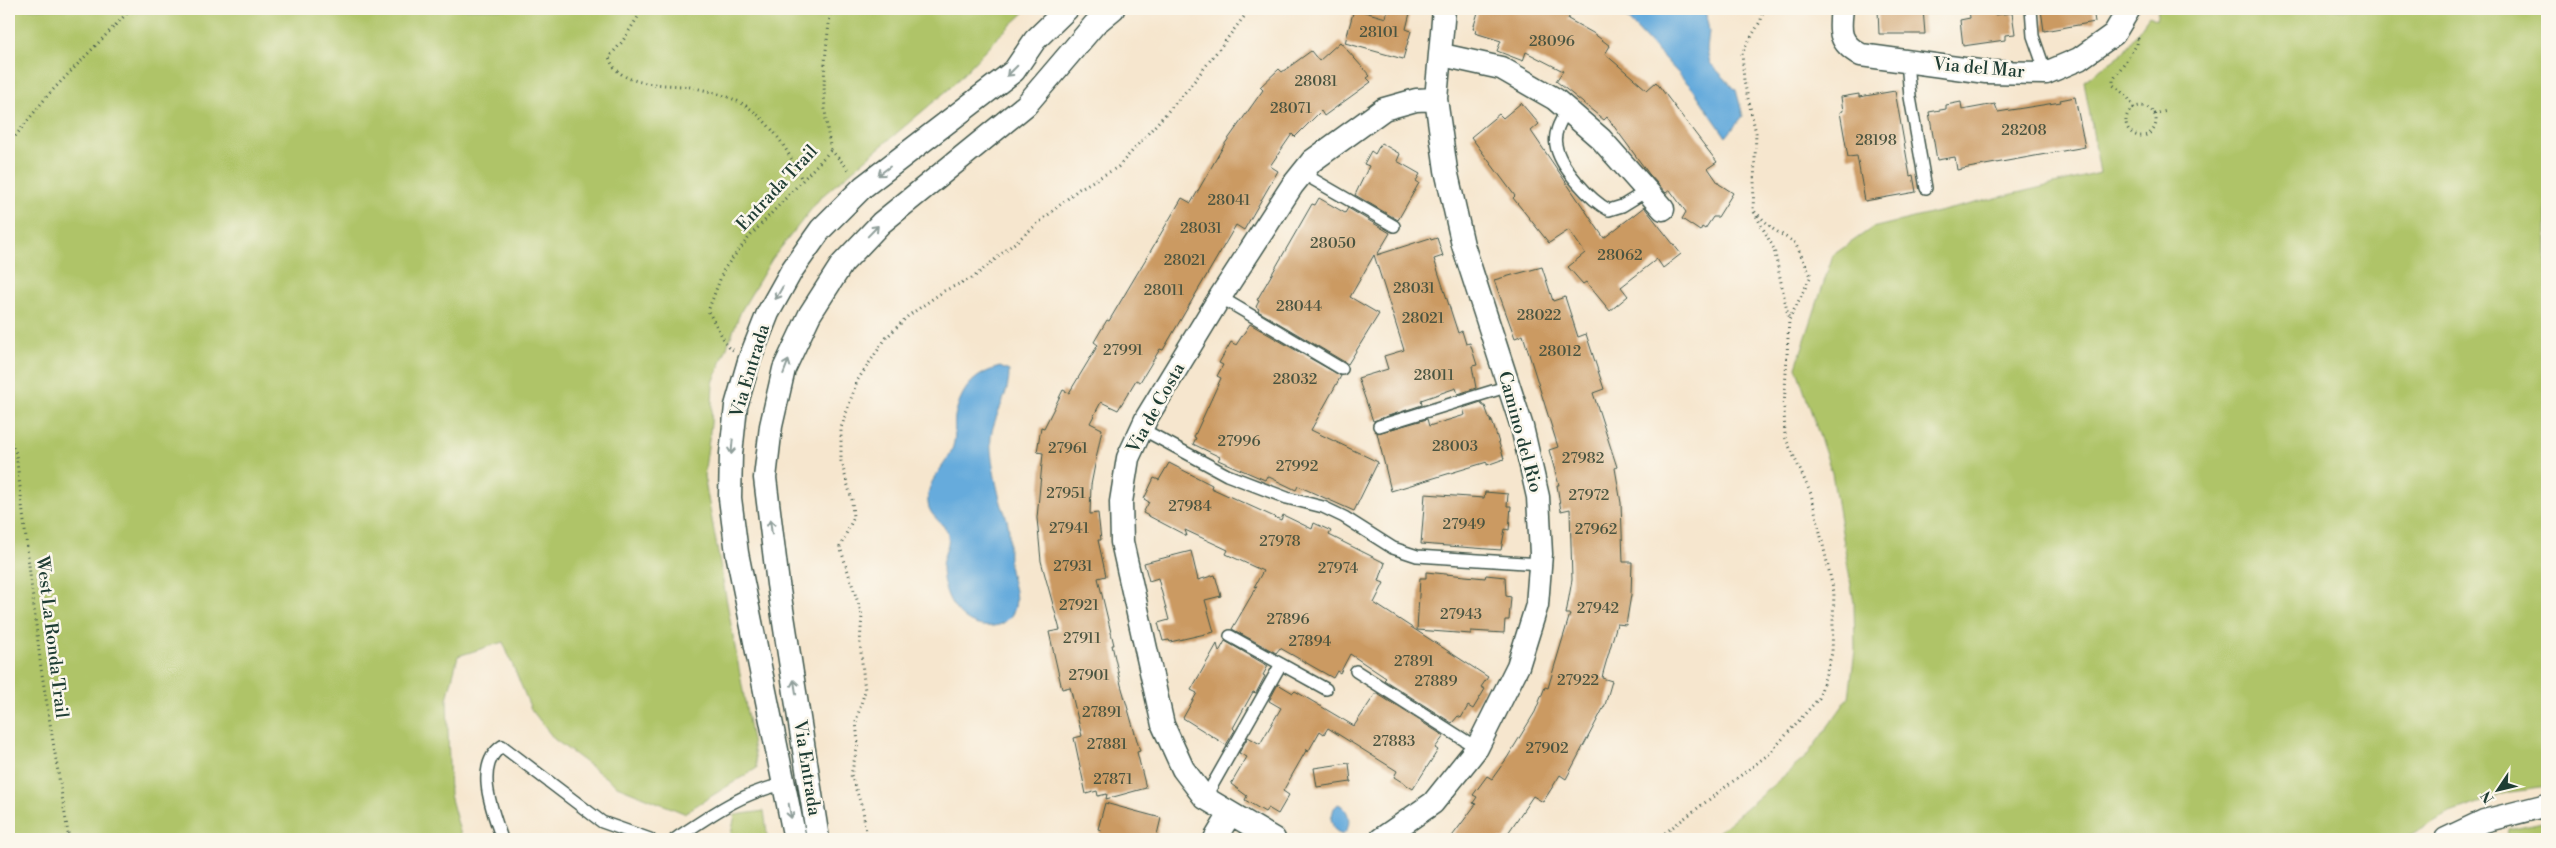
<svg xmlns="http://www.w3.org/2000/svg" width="2556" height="848" font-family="'Libre Bodoni',serif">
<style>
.green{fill:#afc468;stroke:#67804e}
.water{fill:#66abdc;stroke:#427488}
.building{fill:#cb9a62}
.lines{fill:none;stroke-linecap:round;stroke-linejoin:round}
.service-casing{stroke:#3f564b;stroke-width:14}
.minor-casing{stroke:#3f564b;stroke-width:25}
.path{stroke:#3f564b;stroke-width:3;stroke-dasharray:1 4;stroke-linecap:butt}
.service{stroke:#fff;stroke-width:11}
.minor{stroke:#fff;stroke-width:22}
.oneway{stroke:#8f9e9a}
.labels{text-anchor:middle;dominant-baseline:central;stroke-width:5;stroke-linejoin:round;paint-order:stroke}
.number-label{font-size:15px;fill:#4a5440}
.street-label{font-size:18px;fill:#1f3d34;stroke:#fbf7ec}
</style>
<rect width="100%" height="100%" fill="#fbf7ec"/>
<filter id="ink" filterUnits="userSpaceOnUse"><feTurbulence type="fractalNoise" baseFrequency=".02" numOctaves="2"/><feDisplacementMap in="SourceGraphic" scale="10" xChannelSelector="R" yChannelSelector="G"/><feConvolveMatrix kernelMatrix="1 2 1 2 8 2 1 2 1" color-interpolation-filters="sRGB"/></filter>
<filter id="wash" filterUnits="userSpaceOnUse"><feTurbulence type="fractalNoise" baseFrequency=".0096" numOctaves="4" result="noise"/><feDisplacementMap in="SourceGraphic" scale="20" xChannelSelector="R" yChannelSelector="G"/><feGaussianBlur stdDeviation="1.12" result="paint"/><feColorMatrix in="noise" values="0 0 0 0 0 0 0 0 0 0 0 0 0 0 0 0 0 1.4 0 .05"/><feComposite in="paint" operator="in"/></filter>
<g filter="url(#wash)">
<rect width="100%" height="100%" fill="#f6e6ce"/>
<!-- green -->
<path class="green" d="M9 9H1028L999 36 950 88 821 197 772 259 741 311 713 383 711 424 704 476 757 768 684 813 617 786 554 739 531 709 503 642 458 656 447 699 450 795 462 839H9Z
M2158 9H2547V787L2510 792 2447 814 2404 839H1710L1806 757 1849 697 1855 650 1854 603 1832 473 1796 367 1833 255 1872 228 2100 173 2084 81 2122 54 2149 16 2156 20Z
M764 811 768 839H730L735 815Z
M2547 821V838L2508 839 2509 829Z"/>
<!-- water -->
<path class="water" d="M1618 9H1705L1709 31 1707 50 1710 63 1736 90 1743 116 1726 137 1693 89Z
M1000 367 1009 371C1010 394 995 413 991 436 989 452 996 483 1000 499 1002 508 1007 516 1008 524 1011 539 1007 555 1010 570 1012 582 1018 594 1015 607 1014 614 1006 623 999 625 963 634 942 598 942 567 942 556 951 544 948 534 944 522 929 517 928 503 925 478 950 465 954 442 956 432 953 421 956 412 963 386 975 374 1000 367Z
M1338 804C1350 808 1353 828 1342 835L1334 829 1331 819 1334 808Z"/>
<g id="blocks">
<!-- building -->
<path class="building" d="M1354 9 1386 18 1388 9H1411L1406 29 1411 31 1403 59 1345 43Z
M1479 9H1573L1568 19 1593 33 1610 46 1605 54 1647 90 1656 82 1717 162 1708 168 1719 184 1733 193 1718 217H1713L1705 229 1702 227 1700 231 1682 219 1686 212 1670 190 1666 193 1649 174 1607 117 1604 120 1556 81 1563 71 1526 52 1523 61 1497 51 1501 41 1475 33 1476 30 1473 29Z
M1878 9H1923L1925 34H1879Z
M1969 9H1992L1994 15 2012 13 2015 34 2005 35V40L1963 46 1960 20 1970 18Z
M2051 9H2093L2095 22 2044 31 2041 10Z
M1340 42 1370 76 1367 78 1371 82 1324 116 1321 111 1295 137 1292 134 1270 166 1278 171 1244 230 1236 225 1163 350 1160 349 1140 382 1136 380 1118 410 1101 402 1090 423 1102 429 1091 485 1090 514 1098 513 1101 540H1098L1106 576 1098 578 1114 645H1112L1121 685 1140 751 1137 752 1146 788 1106 799 1107 794 1098 796 1097 791 1086 794 1074 738 1082 736 1070 687 1062 689 1049 632 1060 630 1041 561 1037 518 1043 453 1037 452 1041 427 1044 428 1063 390 1069 393 1098 345 1094 342 1107 320 1109 321 1182 198 1191 203 1224 145 1263 90 1260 87 1279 69 1282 72 1311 51 1319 61Z
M1895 91 1910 176 1913 175 1916 192 1865 201 1857 156 1848 157 1840 112 1843 111 1841 97 1859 94V97Z
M2075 97 2085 147 1957 170 1955 157 1937 160 1929 112 1946 109V105L1961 102 1962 110 1995 104 1998 112 2061 102 2060 100Z
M1521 103 1539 124 1531 131 1604 238 1644 207 1681 254 1663 268 1657 259 1621 287 1628 296 1610 311 1586 282 1583 284 1568 267 1585 253 1569 230 1549 243 1513 198 1515 196 1471 137 1499 114 1503 118Z
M1381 143 1400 154 1397 161 1420 174 1416 181 1419 183 1398 220 1355 195 1369 166 1364 164 1371 151 1375 154Z
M1319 198 1345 213 1348 208 1390 233 1377 255 1430 238 1431 240 1437 238 1443 256 1434 259 1458 333 1462 331 1466 344 1470 343 1477 365 1472 366 1476 388 1458 394 1456 388 1421 400 1422 405 1373 421 1358 378 1388 369 1384 356 1404 350 1374 255 1350 297 1379 314 1348 364 1258 311 1259 309 1256 307 1259 301 1257 300 1312 204 1315 205Z
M1542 267 1553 301 1565 297 1578 337 1586 334 1604 389 1593 393 1617 467 1615 468 1621 503 1623 562H1632L1631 595 1626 625 1617 624 1603 673 1602 678 1612 681 1605 705 1566 779 1560 775 1543 802 1533 796 1504 839H1450L1476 804 1473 803 1477 797 1473 795 1487 776 1492 779 1507 758 1535 712 1545 687 1548 688 1570 614H1566L1572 580 1570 509 1561 511 1557 485H1559L1549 450 1558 447 1523 335 1515 338 1494 280Z
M1250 324 1341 376 1311 430 1378 462 1354 511 1298 486 1296 490 1267 476 1265 480 1218 460 1220 457 1193 444 1196 438 1194 437 1221 378 1217 376 1223 365 1219 363 1231 342 1236 345Z
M1481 402 1483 406H1485L1491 423V419L1493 424 1504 459 1487 465V462L1391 491 1377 433 1427 419 1429 426 1465 415 1463 408Z
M1169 463 1212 485 1211 488 1281 520 1283 515 1312 529 1314 523 1331 531 1329 535 1385 563 1379 581 1384 583 1374 603 1488 677 1481 687 1485 689 1473 709 1468 706 1461 718 1458 716 1452 723 1384 680 1386 678 1350 654 1340 673 1337 671 1333 678 1280 648 1276 653 1232 629 1257 586 1254 587 1263 571 1226 554 1228 550 1185 530 1187 536 1143 513 1149 502 1144 499 1154 478 1159 480Z
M1485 492 1508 494 1507 506H1511L1509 530 1505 529 1501 550 1421 544 1425 494 1484 498Z
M1191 551 1198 580 1215 575 1221 596 1205 600 1214 632 1170 642 1169 640 1163 641 1158 623 1169 620 1158 578 1149 581 1144 563Z
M1426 572 1485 578 1486 575 1505 577 1506 596 1511 597 1509 620H1505L1504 633 1471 631V634L1417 630 1420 578H1426Z
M1225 641 1268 666 1263 675 1265 676 1256 693 1253 692 1233 728 1235 730 1226 745 1183 718 1197 693 1191 690 1217 644 1219 652Z
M1278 684 1293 693 1295 691 1354 726 1376 693 1444 736 1435 748 1438 750 1413 789 1394 777 1397 771 1328 728 1324 734 1320 731 1308 752 1307 749 1283 791 1289 795 1278 814 1268 808 1265 812 1245 800 1247 796 1231 784 1247 757 1239 753 1248 737 1260 744 1281 708 1269 701Z
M1349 763 1351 782 1317 787 1314 768Z
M1105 803 1161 818 1156 839H1099L1101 830 1098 829Z"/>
</g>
</g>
<g filter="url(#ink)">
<use href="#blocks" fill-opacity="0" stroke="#3f564b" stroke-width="1"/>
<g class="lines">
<!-- service casing -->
<g class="service-casing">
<path id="service" d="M2031 9 2033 36 2046 73
M1907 61 1910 97 1926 188
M1568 108C1562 119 1553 132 1556 145 1559 166 1591 201 1609 210L1622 206 1648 190
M1302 173 1394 226
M1220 297 1342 369
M1379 426 1509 386
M1142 429 1227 475 1287 498 1323 507 1344 517 1393 548 1417 556 1540 564
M1230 636 1326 689
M1356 671 1477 748
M1205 798 1281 664
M502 839C493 812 473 766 502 746L602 822 650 839
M675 839C711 815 742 792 785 784"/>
</g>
<!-- minor casing -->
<g class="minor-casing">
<path id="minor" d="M1842 9C1839 32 1839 43 1861 55L1986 72 2046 73 2079 59 2114 34 2129 9
M1442 55 1501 68 1555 99 1601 139 1663 209
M795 839 737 553 730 498 731 454 736 406 749 361 768 313 792 270 821 229 863 187 1014 71 1035 40 1067 9
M818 839 778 584 765 478 771 426 784 369 810 314 842 264 881 223 1026 105 1095 24 1113 9
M1215 839 1230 814
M1274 839 1205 798 1183 769 1163 725 1122 542 1121 502 1128 458 1147 417 1220 297 1292 186 1312 161 1384 109 1416 100 1436 99
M1381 839 1433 803 1477 748 1518 666 1537 605 1541 554 1538 497 1522 427 1463 245 1446 170 1436 99 1444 9
M2446 839 2484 821 2547 805"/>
</g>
<!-- path -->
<path class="path" d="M643 9 622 42 609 57C619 89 664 83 690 87 709 91 732 96 748 107 774 126 789 152 802 180
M831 9C824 60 820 99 831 150
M1763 9 1761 20 1742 53 1744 81 1756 133 1753 210 1774 249 1789 320
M2126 121a15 15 0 1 1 30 0a15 15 0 1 1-30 0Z
M2134 108 2127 96 2113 85V80L2137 44 2138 39 2135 37
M2154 114 2167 111
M9 144 48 95 131 9
M831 150 851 172
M733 350 728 347 708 311 724 269 750 236 831 150
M9 438 16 453 41 668 69 839
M867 839 863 810 851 775 858 744 856 721 865 691 860 643 862 615 840 547 853 519 852 500 841 461V428L857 381 886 338 908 316 944 291 974 277 1079 189 1118 167 1188 89 1250 9
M1657 839 1769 754 1819 698 1832 653 1834 592 1811 494 1785 437 1784 407 1789 320 1811 276 1795 243 1773 229 1753 210"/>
<!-- service -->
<use href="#service" class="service"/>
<!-- minor -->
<use href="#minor" class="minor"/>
</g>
<!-- one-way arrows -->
<defs><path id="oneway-shaft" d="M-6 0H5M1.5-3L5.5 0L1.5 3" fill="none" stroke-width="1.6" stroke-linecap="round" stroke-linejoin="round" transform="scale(1.25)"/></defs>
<g class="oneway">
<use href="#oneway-shaft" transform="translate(1012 71) rotate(135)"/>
<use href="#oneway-shaft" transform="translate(884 171) rotate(143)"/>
<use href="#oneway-shaft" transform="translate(873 231) rotate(-46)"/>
<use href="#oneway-shaft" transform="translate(779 293) rotate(120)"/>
<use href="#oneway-shaft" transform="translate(786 367) rotate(-69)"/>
<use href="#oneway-shaft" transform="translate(732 447) rotate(95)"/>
<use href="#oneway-shaft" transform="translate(771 527) rotate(-97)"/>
<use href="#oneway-shaft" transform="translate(795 687) rotate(-99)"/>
<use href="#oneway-shaft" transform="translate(790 811) rotate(80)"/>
</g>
</g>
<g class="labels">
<!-- number labels -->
<g class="number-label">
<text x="1379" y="32">28101</text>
<text x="1552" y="41">28096</text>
<text x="1316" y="81">28081</text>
<text x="1291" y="108">28071</text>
<text x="2024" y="130">28208</text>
<text x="1876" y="140">28198</text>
<text x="1229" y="200">28041</text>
<text x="1201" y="228">28031</text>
<text x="1333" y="243">28050</text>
<text x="1620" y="255">28062</text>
<text x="1185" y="260">28021</text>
<text x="1414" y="288">28031</text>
<text x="1164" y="290">28011</text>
<text x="1299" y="306">28044</text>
<text x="1539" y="315">28022</text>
<text x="1423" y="318">28021</text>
<text x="1123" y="350">27991</text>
<text x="1560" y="351">28012</text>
<text x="1434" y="375">28011</text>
<text x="1295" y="379">28032</text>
<text x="1239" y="441">27996</text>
<text x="1455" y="446">28003</text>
<text x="1068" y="448">27961</text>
<text x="1583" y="458">27982</text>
<text x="1297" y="466">27992</text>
<text x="1066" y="493">27951</text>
<text x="1589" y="495">27972</text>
<text x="1190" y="506">27984</text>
<text x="1464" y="524">27949</text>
<text x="1069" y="528">27941</text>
<text x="1596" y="529">27962</text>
<text x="1280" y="541">27978</text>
<text x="1073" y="566">27931</text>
<text x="1338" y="568">27974</text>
<text x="1079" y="605">27921</text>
<text x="1598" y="608">27942</text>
<text x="1461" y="614">27943</text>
<text x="1288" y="619">27896</text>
<text x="1082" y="638">27911</text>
<text x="1310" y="641">27894</text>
<text x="1414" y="661">27891</text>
<text x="1089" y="675">27901</text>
<text x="1578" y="680">27922</text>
<text x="1436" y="681">27889</text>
<text x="1102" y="712">27891</text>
<text x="1394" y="741">27883</text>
<text x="1107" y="744">27881</text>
<text x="1547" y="748">27902</text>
<text x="1113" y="779">27871</text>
</g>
<!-- street labels -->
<g class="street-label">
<text transform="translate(1979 68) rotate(5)">Via del Mar</text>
<text transform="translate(777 188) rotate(-47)">Entrada Trail</text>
<text transform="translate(750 371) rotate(-73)">Via Entrada</text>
<text transform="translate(1156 408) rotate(-61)">Via de Costa</text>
<text transform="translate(1520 432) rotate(75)">Camino del Rio</text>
<text transform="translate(52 637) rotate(83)">West La Ronda Trail</text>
<text transform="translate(807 768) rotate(81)">Via Entrada</text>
</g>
</g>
<!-- margin -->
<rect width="2556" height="848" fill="none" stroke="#fbf7ec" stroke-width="30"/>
<!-- north arrow -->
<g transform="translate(2498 790) rotate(235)" stroke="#fbf7ec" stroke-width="4" paint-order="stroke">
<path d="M0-4L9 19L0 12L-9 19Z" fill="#1f3d34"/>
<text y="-8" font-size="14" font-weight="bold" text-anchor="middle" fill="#1f3d34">N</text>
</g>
</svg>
